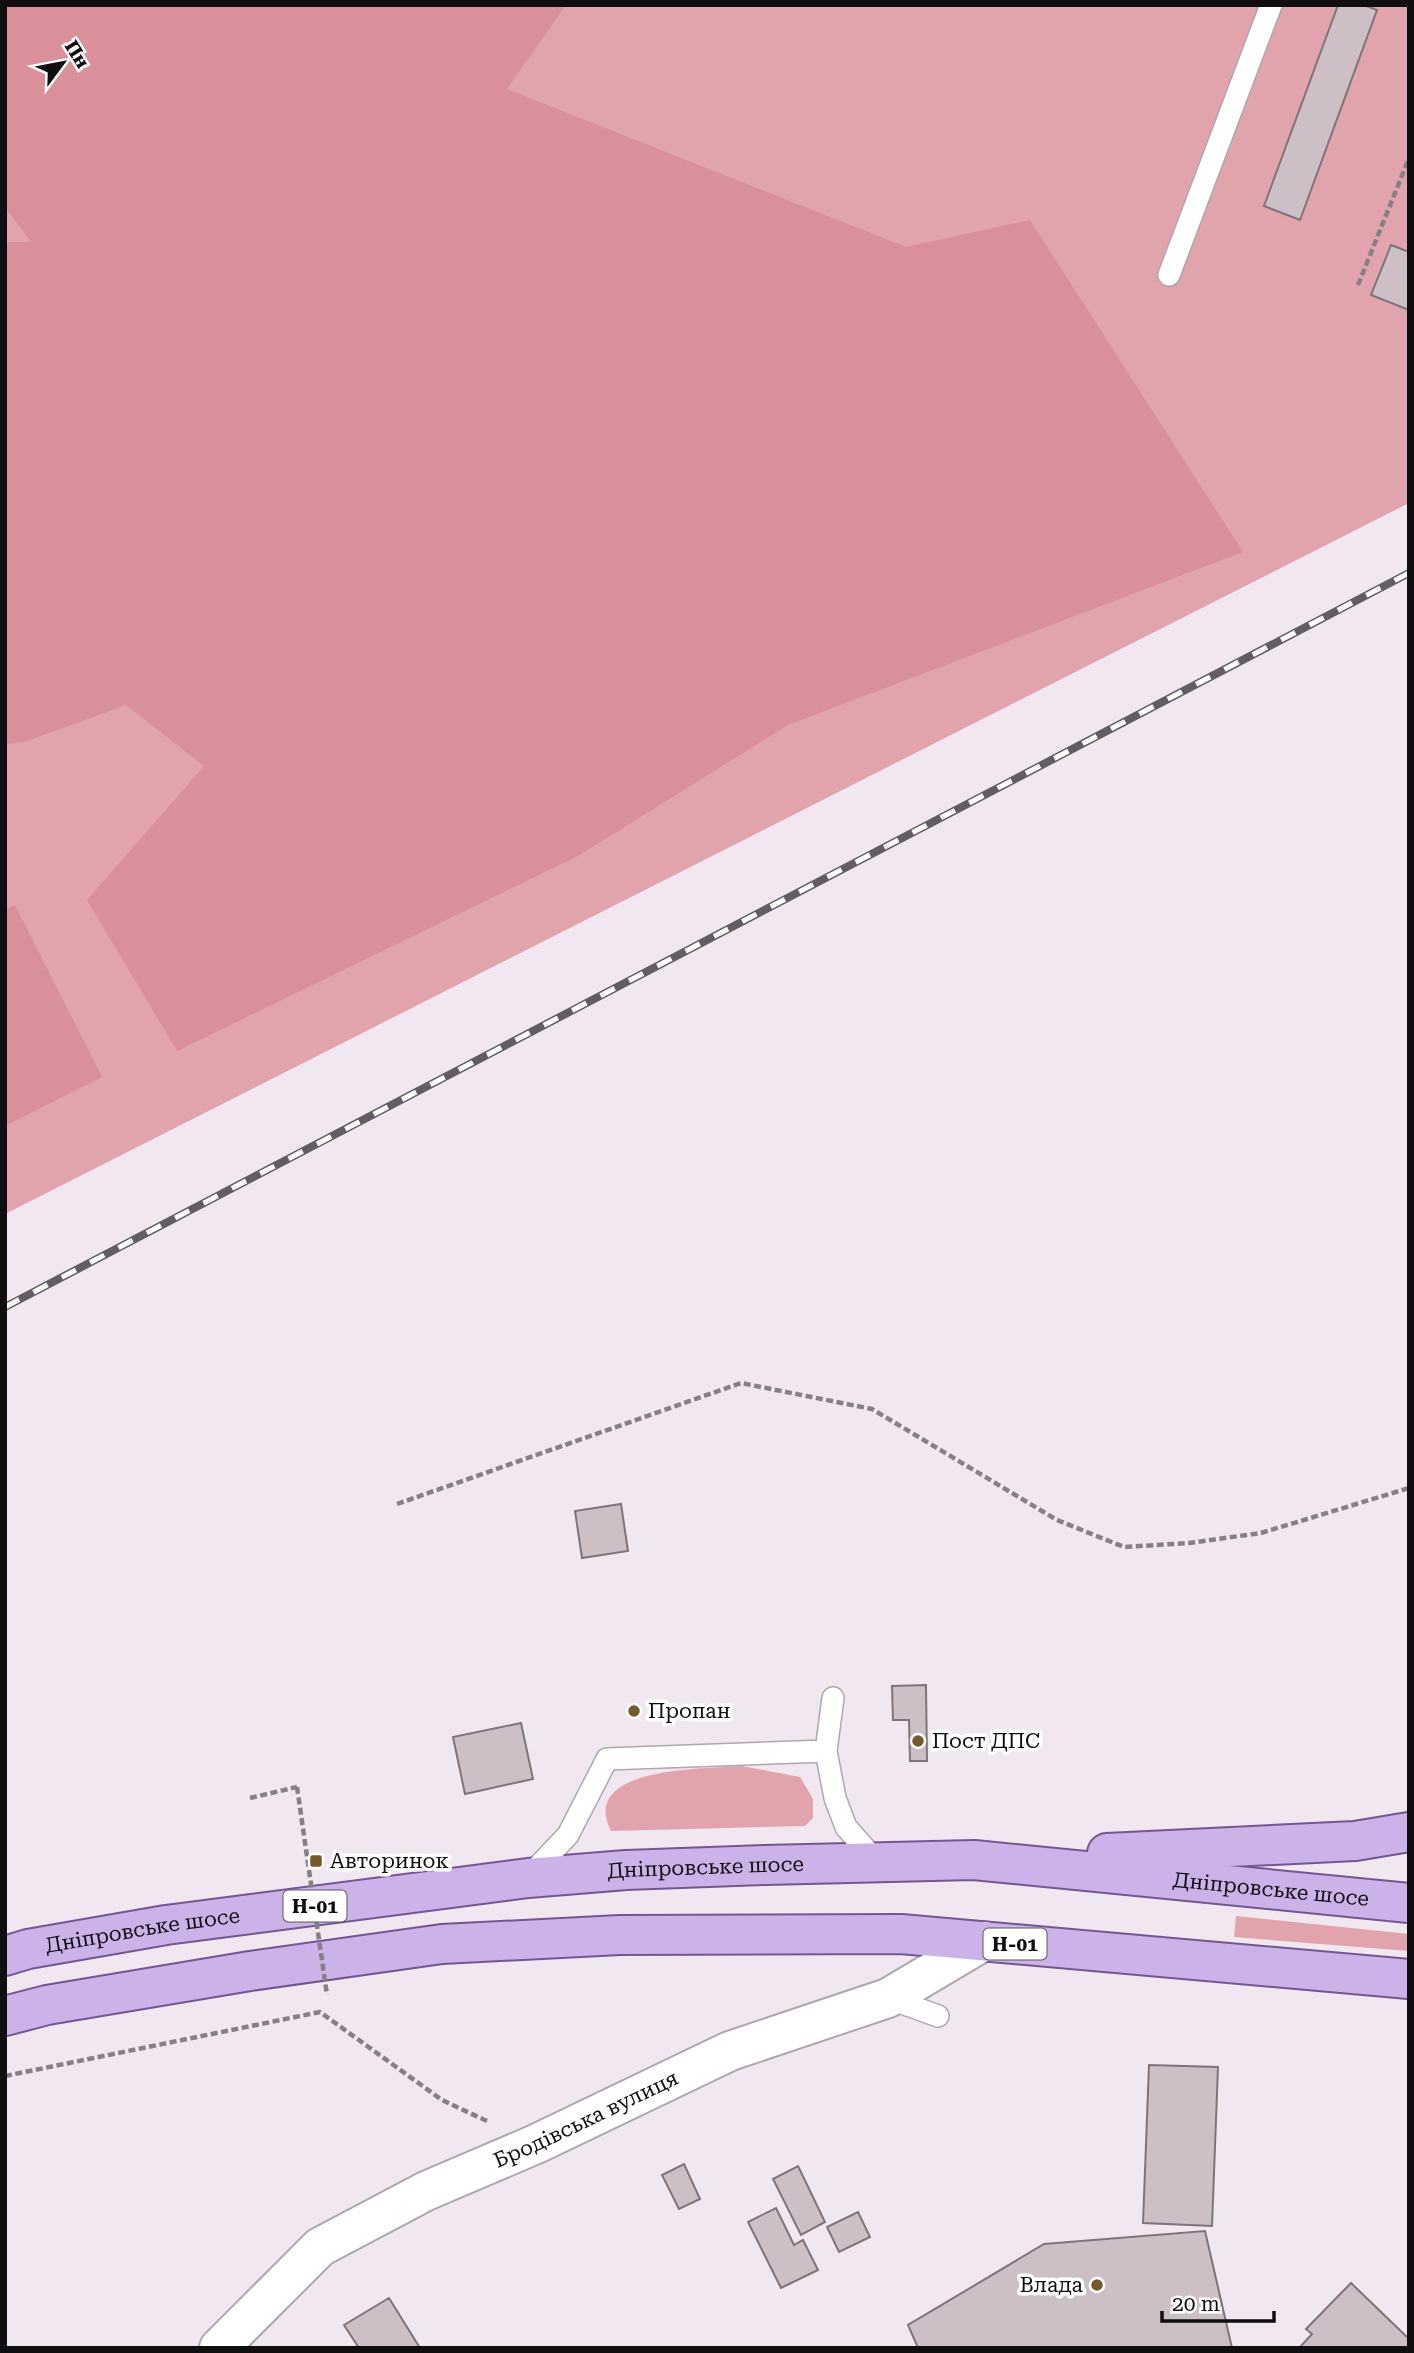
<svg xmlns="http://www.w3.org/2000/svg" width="1414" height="2353" font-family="'Roboto Serif',serif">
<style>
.green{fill:#e1a4ac}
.forest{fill:#d9909a}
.building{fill:#ccbfc5;stroke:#7f7479;stroke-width:2}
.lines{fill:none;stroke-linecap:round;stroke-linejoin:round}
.service-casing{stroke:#afa6af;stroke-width:24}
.minor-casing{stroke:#afa6af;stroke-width:42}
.primary-casing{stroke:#735792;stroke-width:42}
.path{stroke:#868086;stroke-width:4.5;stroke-dasharray:7 3.5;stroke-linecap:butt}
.service{stroke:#fff;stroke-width:21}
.minor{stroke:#fff;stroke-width:38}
.primary{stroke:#cbb2e8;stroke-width:38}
.rail-casing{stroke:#625d62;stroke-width:8}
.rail{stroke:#fff;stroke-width:5;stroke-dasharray:16;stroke-linecap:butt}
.path-bridge{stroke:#868086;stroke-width:4.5;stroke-dasharray:7 3.5;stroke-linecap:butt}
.poi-dot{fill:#765a2d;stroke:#fff;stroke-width:2.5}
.labels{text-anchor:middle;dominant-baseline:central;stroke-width:7;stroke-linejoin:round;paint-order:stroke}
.shield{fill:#fff;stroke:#585658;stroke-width:2}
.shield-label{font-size:19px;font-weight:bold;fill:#110e11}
.poi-label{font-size:21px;fill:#110e11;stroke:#fff;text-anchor:start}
.street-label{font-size:21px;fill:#110e11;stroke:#fff}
</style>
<rect width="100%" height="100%" fill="#f0e7f0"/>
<!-- green -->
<path class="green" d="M5 5H1409V503L5 1214Z
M742 1766 800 1777 813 1799V1818L805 1826 611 1831C578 1766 706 1769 742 1766Z
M1236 1916 1409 1934V1951L1234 1937Z"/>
<!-- forest -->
<path class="forest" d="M5 5H566L507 89 906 247 1030 220 1243 552 788 725 578 856 177 1051 87 900 204 766 126 705 27 741 5 745V242H31L5 207Z
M15 905 102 1077 5 1126V910Z"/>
<!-- building -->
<path class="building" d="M1338 5H1364L1377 10 1300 220 1264 206Z
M1391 245 1409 252V310L1371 295Z
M621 1504 628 1551 582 1558 575 1511Z
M926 1685 927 1761H910L909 1720H893L892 1686Z
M521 1723 533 1779 465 1794 453 1737Z
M1149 2065 1218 2067 1212 2226 1143 2223Z
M684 2164 700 2199 679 2209 662 2175Z
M798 2166 825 2222 801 2235 773 2179Z
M776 2208 794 2245 803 2240 818 2270 781 2288 748 2222Z
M858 2212 870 2237 839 2252 827 2227Z
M1205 2231 1232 2348H918L908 2325 1044 2244Z
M1351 2283 1409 2339V2348H1299L1312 2334 1306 2329Z
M389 2298 420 2348H359L344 2325Z"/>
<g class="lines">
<!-- service casing -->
<g class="service-casing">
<path id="service" d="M1169 275 1271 5
M833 1698 826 1751 835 1798 846 1827 876 1861
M528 1877 568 1835 607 1759 826 1751
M888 1998 938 2016"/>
</g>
<!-- minor casing -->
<g class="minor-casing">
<g id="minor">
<path id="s1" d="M219 2348 320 2247 426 2191 536 2144 730 2051 888 1998 984 1941"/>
</g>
</g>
<!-- primary casing -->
<g class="primary-casing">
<g id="primary">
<path d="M1107 1853 1355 1841 1409 1832"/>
<path id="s2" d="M5 1956 28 1949 166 1925 528 1878 626 1870 765 1865 974 1860 1409 1903"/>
<path d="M5 2016 47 2005 250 1971 442 1944 620 1935 901 1934 1409 1979"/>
</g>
</g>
<!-- path -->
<path class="path" d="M1358 285 1409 158
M397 1504 741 1383 872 1409 1057 1520 1124 1547 1189 1543 1261 1533 1409 1488
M250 1798 297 1787
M5 2076 320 2012 442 2100 489 2122"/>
<!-- service -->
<use href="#service" class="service"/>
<!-- minor -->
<use href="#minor" class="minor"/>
<!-- primary -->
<use href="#primary" class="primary"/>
<!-- rail casing -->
<g class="rail-casing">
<path id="rail" d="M5 1307 1409 573"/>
</g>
<!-- rail -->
<use href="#rail" class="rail"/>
<!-- path-bridge -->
<path class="path-bridge" d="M297 1787 327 1995"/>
</g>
<!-- markers -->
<g class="poi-dot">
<circle cx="634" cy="1711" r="7"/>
<circle cx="918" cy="1741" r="7"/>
<rect x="309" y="1854" width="14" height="14" rx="3.5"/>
<circle cx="1097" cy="2285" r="7"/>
</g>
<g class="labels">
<!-- shield labels -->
<g class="shield">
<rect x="283.5" y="1890.5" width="63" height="31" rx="5"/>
<rect x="983.5" y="1928.5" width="63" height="31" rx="5"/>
</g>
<g class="shield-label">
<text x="315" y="1906">Н-01</text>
<text x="1015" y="1944">Н-01</text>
</g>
<!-- poi labels -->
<g class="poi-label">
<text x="648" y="1711">Пропан</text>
<text x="932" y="1741">Пост ДПС</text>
<text x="330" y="1861">Авторинок</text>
<text x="1083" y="2285" text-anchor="end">Влада</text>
</g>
<!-- street labels -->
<g class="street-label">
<text stroke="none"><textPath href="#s2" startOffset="707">Дніпровське шосе</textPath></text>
<text stroke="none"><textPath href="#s2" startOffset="1274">Дніпровське шосе</textPath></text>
<text stroke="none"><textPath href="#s2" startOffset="140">Дніпровське шосе</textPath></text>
<text stroke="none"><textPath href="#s1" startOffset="438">Бродівська вулиця</textPath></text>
</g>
</g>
<!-- border -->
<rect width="1414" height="2353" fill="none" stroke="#110e11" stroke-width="14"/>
<!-- north arrow -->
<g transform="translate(63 63) rotate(58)" stroke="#ffffff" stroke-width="5" paint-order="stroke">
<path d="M0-5L12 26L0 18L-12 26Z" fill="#110e11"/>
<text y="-10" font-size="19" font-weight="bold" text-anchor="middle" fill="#110e11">Пн</text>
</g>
<!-- scale -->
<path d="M1162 2311v10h112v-10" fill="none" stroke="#110e11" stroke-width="3.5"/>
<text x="1172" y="2311" font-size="21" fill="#110e11" stroke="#ffffff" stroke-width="5" paint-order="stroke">20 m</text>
</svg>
